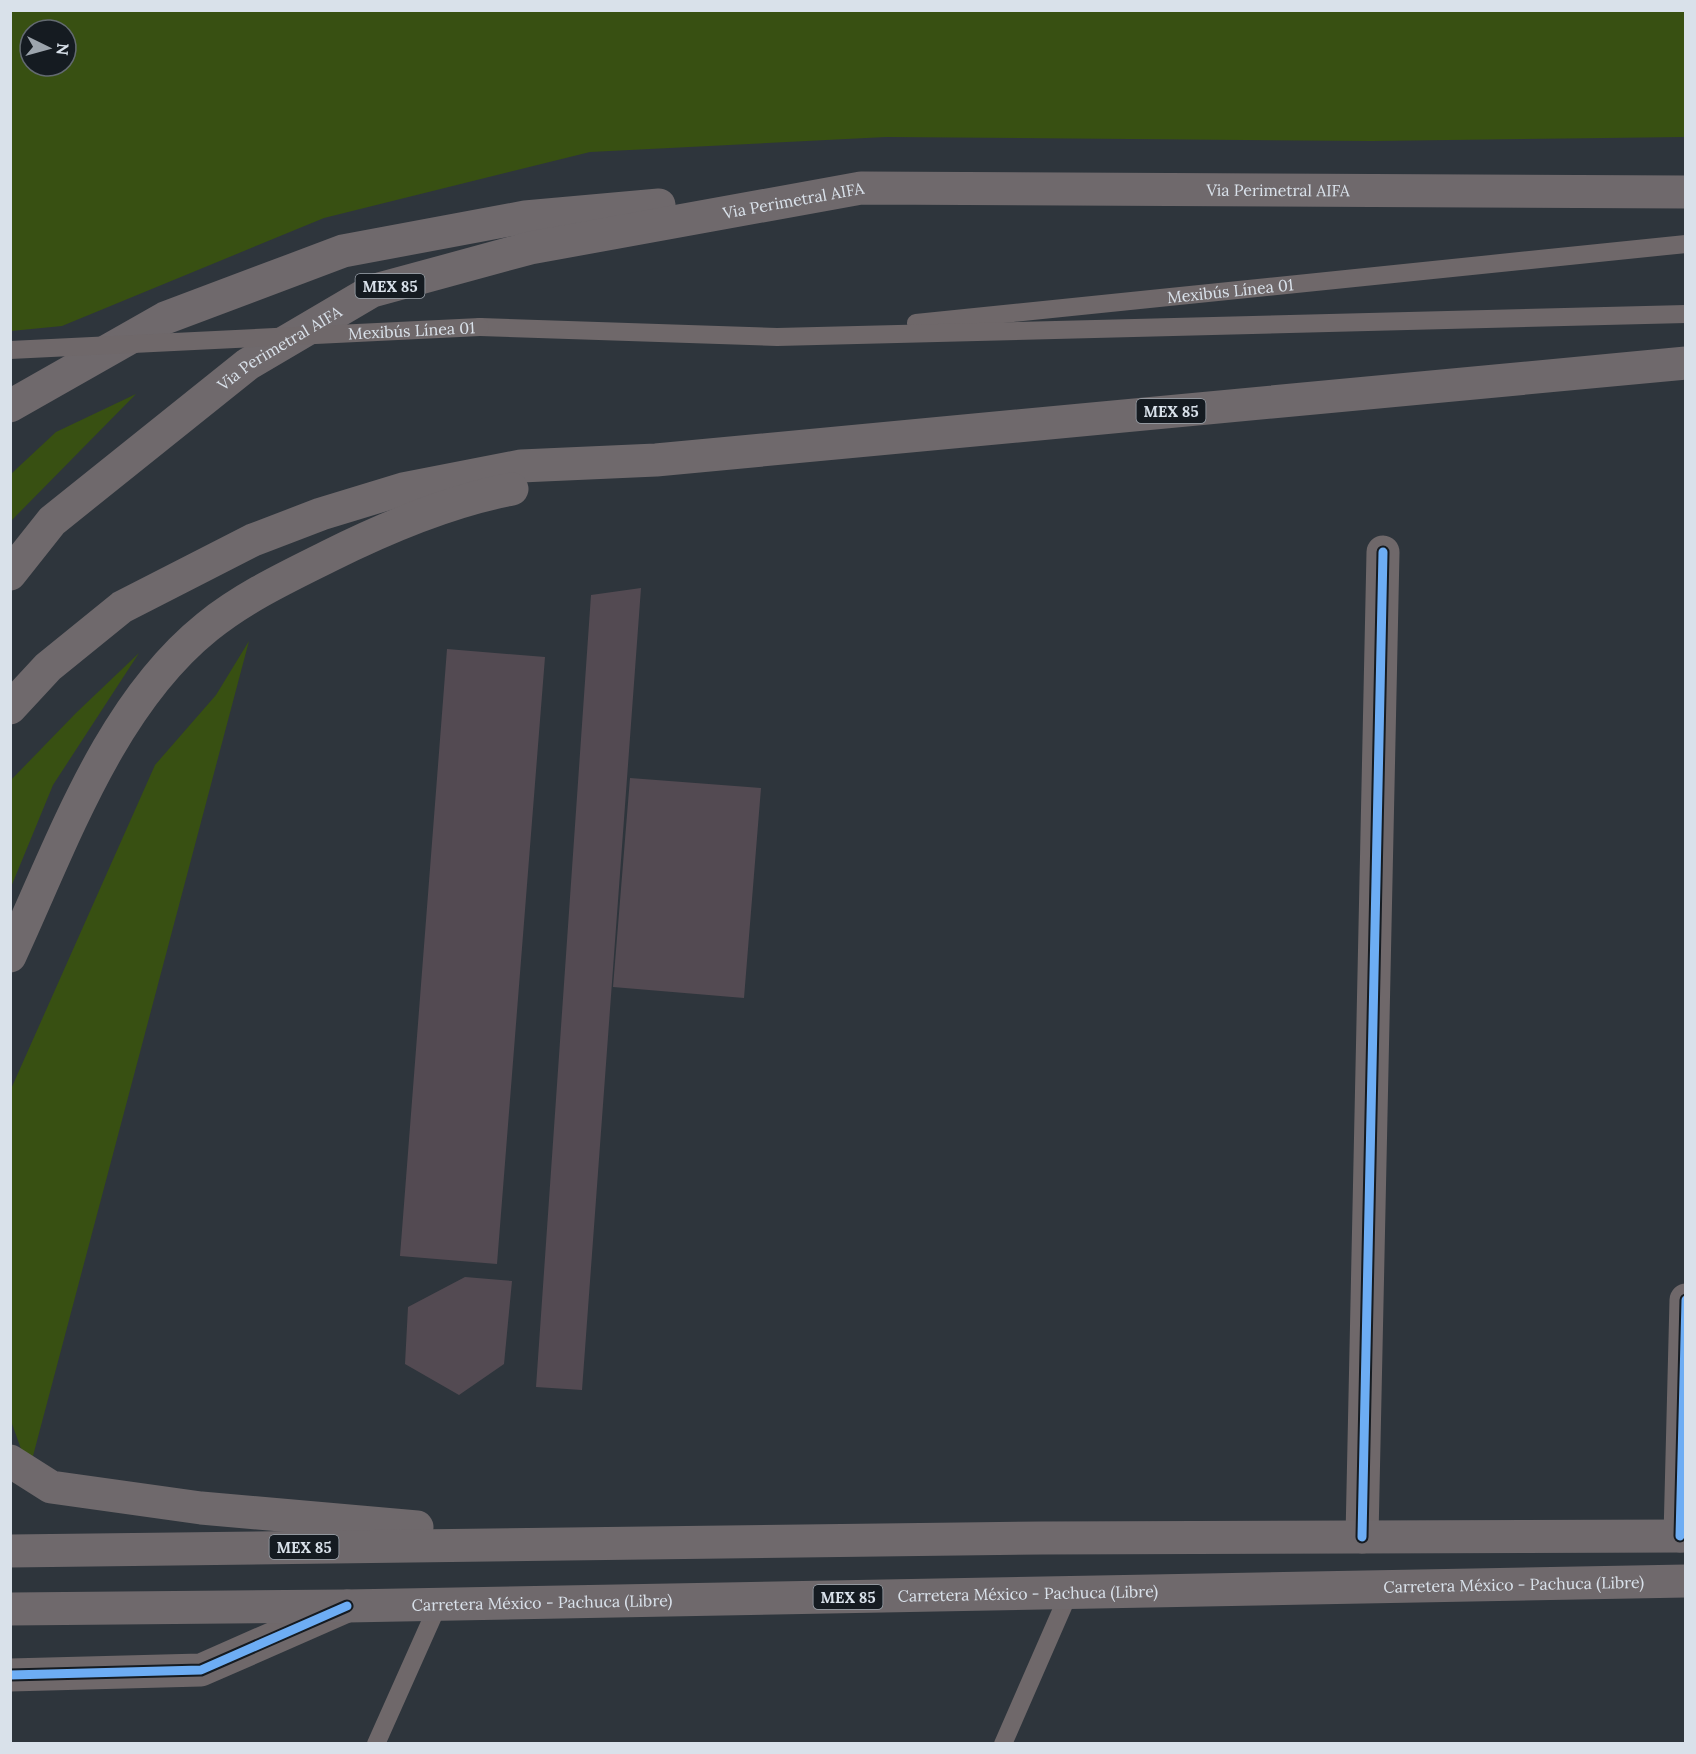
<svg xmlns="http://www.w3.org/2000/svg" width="1696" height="1754" font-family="Lora,serif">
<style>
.green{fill:#385012;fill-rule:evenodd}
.building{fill:#534a52}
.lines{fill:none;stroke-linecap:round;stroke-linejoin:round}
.lane{stroke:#6f686a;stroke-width:18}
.street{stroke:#6f686a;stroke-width:33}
.primary{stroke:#6f696c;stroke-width:33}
.lane-bridge{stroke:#6f686a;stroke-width:18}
.cycleway-casing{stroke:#151b21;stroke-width:13}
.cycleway{stroke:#6dadf4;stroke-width:9}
.labels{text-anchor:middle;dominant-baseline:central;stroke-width:4.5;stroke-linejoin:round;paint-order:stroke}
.shield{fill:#151b21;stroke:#9ea6ae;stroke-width:1.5}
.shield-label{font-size:15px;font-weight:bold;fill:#d9e1ea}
.street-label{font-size:16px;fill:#d9e1ea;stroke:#151b21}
</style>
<rect width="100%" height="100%" fill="#2e353c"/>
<!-- green -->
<path class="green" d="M11 10 1685 11V137L1372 141 886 137 590 152 324 218 62 326 11 331ZM30 30H66V66H30Z
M136 394 11 521V522V474L56 432Z
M249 641 29 1471 11 1421V1089L155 765 216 695Z
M139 653 53 785 11 887V780L76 713Z"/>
<!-- building -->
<path class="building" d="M641 588 582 1390 536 1387 591 595Z
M447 649 545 657 497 1264 400 1256Z
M630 778 761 788 744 998 613 987Z
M465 1277 512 1281 504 1364 459 1395 405 1364 408 1307Z"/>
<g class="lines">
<!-- lane -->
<g class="lane">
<path id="s1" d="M916 323 1686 244"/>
<path d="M480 327 777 337 1686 314"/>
<path d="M376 1744 438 1605"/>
<path d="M1003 1744 1069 1593"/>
</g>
<!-- street -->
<path class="street" d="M1680 1536 1686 1300
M1362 1537 1383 552
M10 1675 201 1670 347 1606"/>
<!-- primary -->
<g class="primary">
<path d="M10 406 165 318 343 251 525 217 659 205"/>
<path id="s2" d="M10 574 52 521 248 364 372 291 530 248 861 188 1686 192"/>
<path d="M10 708 48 667 122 607 253 540 321 514 403 489 521 466 656 460 1686 363"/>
<path d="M10 956C62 844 109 706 207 627 244 597 287 577 329 556 387 527 449 501 512 489"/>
<path d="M10 1461 51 1487 201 1508 417 1527"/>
<path d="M10 1551 1042 1538 1686 1536"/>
<path id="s3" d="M10 1609 347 1606 1686 1581"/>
</g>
<!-- lane-bridge -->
<path class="lane-bridge" id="s4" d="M10 350 480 327"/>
<!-- cycleway casing -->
<g class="cycleway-casing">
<path id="cycleway" d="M1680 1536 1686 1300
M1362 1537 1383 552
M10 1675 201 1670 347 1606"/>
</g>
<!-- cycleway -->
<use href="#cycleway" class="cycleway"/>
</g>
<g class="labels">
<!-- shield labels -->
<g class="shield">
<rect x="355.5" y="274" width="69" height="24" rx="4.5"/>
<rect x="1136.5" y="399" width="69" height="24" rx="4.5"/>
<rect x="269.5" y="1535" width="69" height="24" rx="4.5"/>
<rect x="813.5" y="1585" width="69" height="24" rx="4.5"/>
</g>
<g class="shield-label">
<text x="390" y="286">MEX 85</text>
<text x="1171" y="411">MEX 85</text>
<text x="304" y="1547">MEX 85</text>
<text x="848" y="1597">MEX 85</text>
</g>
<!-- street labels -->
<g class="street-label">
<text stroke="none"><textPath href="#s2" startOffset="1380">Via Perimetral AIFA</textPath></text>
<text stroke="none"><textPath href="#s2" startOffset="894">Via Perimetral AIFA</textPath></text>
<text stroke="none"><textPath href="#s1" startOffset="316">Mexibús Línea 01</textPath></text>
<text stroke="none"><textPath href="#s4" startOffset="402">Mexibús Línea 01</textPath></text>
<text stroke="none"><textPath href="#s2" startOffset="354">Via Perimetral AIFA</textPath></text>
<text stroke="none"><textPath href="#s3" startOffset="1504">Carretera México - Pachuca (Libre)</textPath></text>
<text stroke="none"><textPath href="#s3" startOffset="1018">Carretera México - Pachuca (Libre)</textPath></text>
<text stroke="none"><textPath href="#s3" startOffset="532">Carretera México - Pachuca (Libre)</textPath></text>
</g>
</g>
<!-- border -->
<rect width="1696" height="1754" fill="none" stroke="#d9e1ea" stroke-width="24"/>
<!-- north arrow -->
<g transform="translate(48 48) rotate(95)"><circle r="28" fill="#151b21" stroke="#636a71" stroke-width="1.5"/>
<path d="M0-4.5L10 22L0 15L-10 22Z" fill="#9da5ad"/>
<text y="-9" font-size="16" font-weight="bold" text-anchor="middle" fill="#d9e1ea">N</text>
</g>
</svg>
